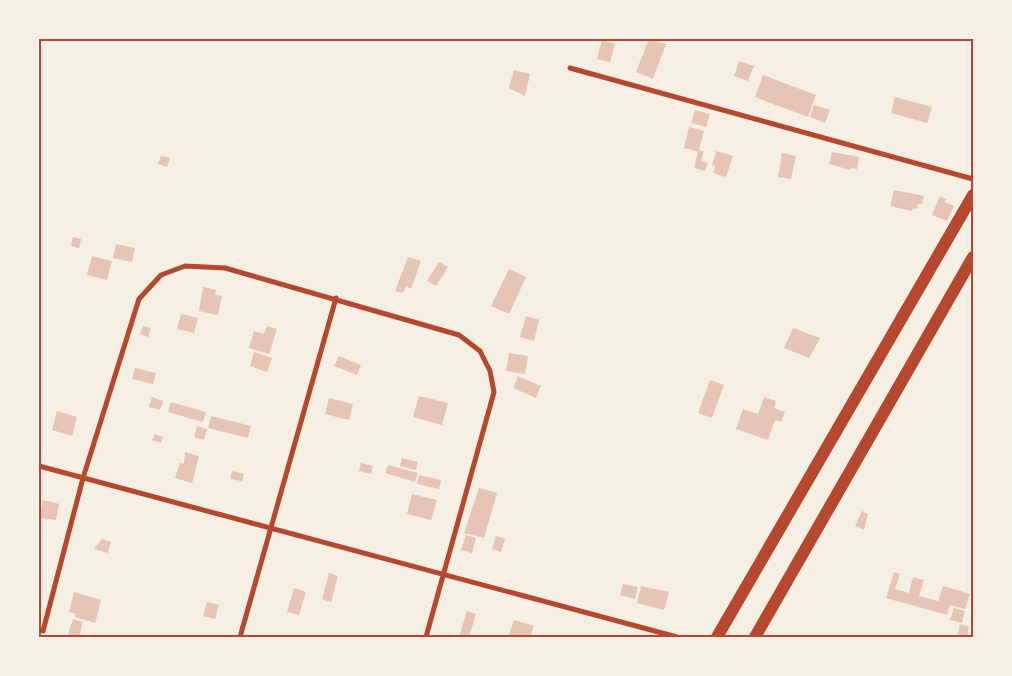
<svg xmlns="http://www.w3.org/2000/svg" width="1012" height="676" font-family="Spectral,serif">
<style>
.building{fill:#e6c5b7}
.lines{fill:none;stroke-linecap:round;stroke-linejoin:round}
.minor{stroke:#b5482f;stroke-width:5}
.trunk{stroke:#b5482f;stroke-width:12}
.neatline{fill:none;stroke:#b5482f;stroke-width:2}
</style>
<rect width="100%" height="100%" fill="#f6efe4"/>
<!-- building -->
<path class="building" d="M649 39 666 44 653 79 636 72Z
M602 40 615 44 610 62 597 59Z
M739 61 754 66 748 81 734 76Z
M514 70 530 74 525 96 509 88Z
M763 75 816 95 808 117 755 97Z
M895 97 932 107 927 123 891 113Z
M814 105 830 110 825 123 810 117Z
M695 110 710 114 706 127 691 123Z
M689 127 704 131 699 150 704 151 701 161 708 163 705 171 694 168 698 152 684 148Z
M716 151 733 156 726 177 713 173 715 166 712 165Z
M832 152 859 157 857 169 851 168 850 170 829 164Z
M782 153 796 156 791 179 778 177Z
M161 156 170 158 167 167 158 164Z
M894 190 924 196 922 204H918L917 209 913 208 912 211 890 206Z
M940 196 946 199 945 202 954 206 947 221 932 215Z
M73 237 81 239 79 248 71 246Z
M116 244 135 248 132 262 113 258Z
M92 256 112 261 107 280 87 275Z
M408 257 421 261 411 289 406 286 403 293 395 291Z
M439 262 448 267 436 286 427 281Z
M509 269 526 277 509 314 491 306Z
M203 287 216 290 215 295 222 296 218 315 199 311Z
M181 314 198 318 194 333 177 329Z
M526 316 539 320 534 341 520 337Z
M143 326 151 328 148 337 140 334Z
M267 326 277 329 269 354 249 348 254 331 264 334Z
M793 328 820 338 809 358 784 348Z
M254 352 272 358 267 372 250 366Z
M509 353 528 356 525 374 506 371Z
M339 356 361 365 357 375 334 366Z
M135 368 156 373 153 384 132 379Z
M518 376 541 386 536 398 513 388Z
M710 380 724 385 712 418 698 413Z
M419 396 448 403 442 425 413 417Z
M152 397 163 401 160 410 149 407Z
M764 397 776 401 774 408 785 412 781 422 775 420 768 440 736 429 743 409 758 414Z
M329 398 353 404 349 420 325 414Z
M171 402 206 412 203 422 168 412Z
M57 411 77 417 72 436 52 430Z
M211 416 251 426 248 438 208 428Z
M197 426 207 429 204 440 194 437Z
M155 434 163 437 161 443 152 440Z
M185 452 199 456 192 483 175 478 180 463 184 464Z
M402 458 418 462 416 470 400 466Z
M361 463 373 466 371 474 359 471Z
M388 465 418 473 415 482 385 473Z
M232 471 244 474 242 481 230 479Z
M419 475 441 480 439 489 417 484Z
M479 488 497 493 484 538 464 533Z
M412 494 437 500 431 520 407 514Z
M43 500 59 504 56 520 40 518Z
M862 511 868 514 864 530 855 526Z
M466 535 476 538 472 553 461 550Z
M496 536 505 539 501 552 492 549Z
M102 539 111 542 108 553 94 549Z
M894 572 900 574 895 589 909 593 913 577 924 580 919 596 938 601 943 586 970 594 965 609 950 605 947 615 886 598Z
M329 573 338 576 331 602 322 599Z
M623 584 638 587 635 599 620 595Z
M641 586 669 592 664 610 637 603Z
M294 588 306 592 299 615 287 612Z
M74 592 101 600 95 623 75 617 76 614 69 612Z
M207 602 219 605 215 619 203 616Z
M954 608 965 611 962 623 950 620Z
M467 611 476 614 469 637H459Z
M73 619 83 622 79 637 68 635Z
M514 620 534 626 530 637H508Z
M960 624 969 627 967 637H957Z"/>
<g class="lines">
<!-- minor -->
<path class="minor" d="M570 68 973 179
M39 466 677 637
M43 631 83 478 139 299 161 275 185 266 225 268 459 335 480 351 490 371 494 392 426 637
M240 637 336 298"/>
<!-- trunk -->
<path class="trunk" d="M717 637 973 195
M755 637 973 257"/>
</g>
<!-- border -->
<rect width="1012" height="676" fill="none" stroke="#f6efe4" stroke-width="80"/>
<rect x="40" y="40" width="932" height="596" class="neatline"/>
</svg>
